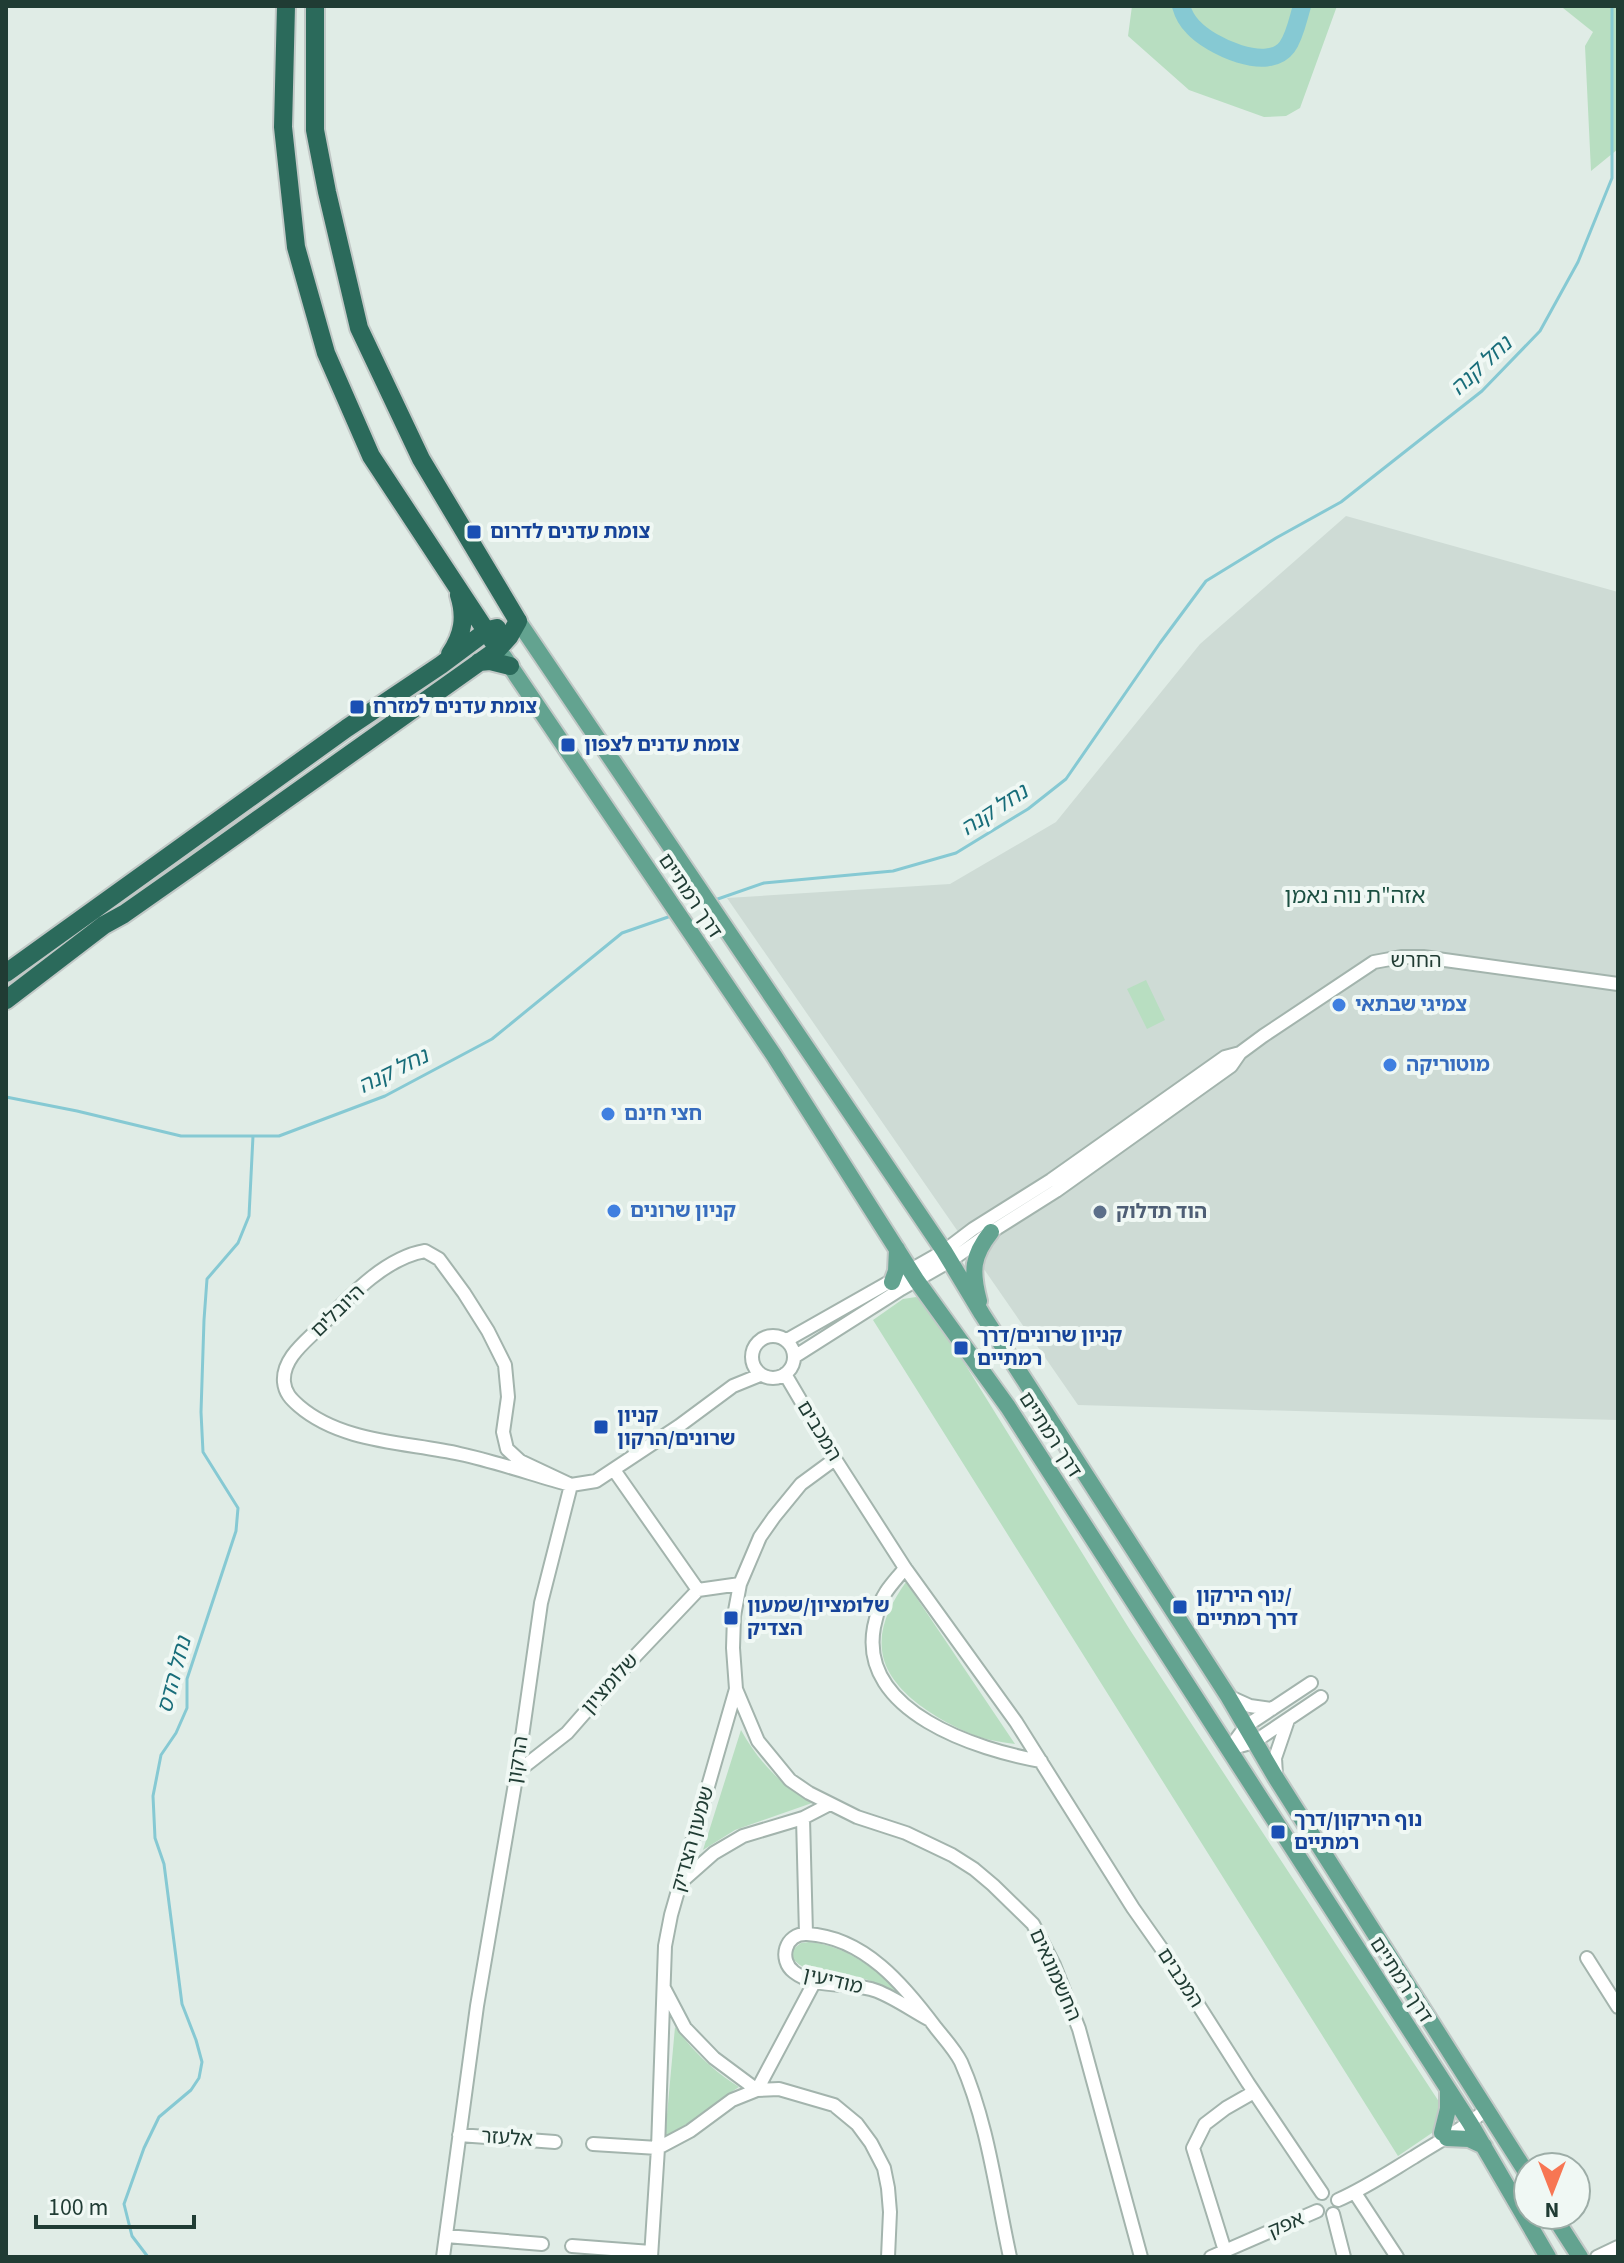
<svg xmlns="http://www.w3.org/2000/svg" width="1624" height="2263" font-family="'Source Sans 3','Noto Sans Hebrew',sans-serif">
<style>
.built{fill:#cedbd5}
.green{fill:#b8dec1}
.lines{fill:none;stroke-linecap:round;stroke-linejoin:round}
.stream{stroke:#86c9d3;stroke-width:3}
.river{stroke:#86c9d3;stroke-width:18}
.minor-casing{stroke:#a3b4ad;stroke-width:16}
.major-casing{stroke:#c1c8c6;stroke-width:20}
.highway-casing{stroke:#c1c8c6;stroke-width:22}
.minor{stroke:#fff;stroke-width:12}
.major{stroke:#63a390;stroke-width:16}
.highway{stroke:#2b6a5b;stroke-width:18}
.transit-dot{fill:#1a4fb4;stroke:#f0f8f4;stroke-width:3}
.shop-dot{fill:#3f7fe0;stroke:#f0f8f4;stroke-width:3}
.service-dot{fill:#5c6f8a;stroke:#f0f8f4;stroke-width:3}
.labels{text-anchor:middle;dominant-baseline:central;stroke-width:8;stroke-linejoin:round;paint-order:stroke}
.transit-label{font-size:20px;font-weight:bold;fill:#164399;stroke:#f0f8f4;text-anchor:start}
.street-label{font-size:20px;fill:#203c34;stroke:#f0f8f4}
.shop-label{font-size:20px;font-weight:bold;fill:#366cbe;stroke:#f0f8f4;text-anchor:start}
.service-label{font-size:20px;font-weight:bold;fill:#4e5e75;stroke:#f0f8f4;text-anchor:start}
.water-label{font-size:22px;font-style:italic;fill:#186d7a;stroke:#f0f8f4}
.neighbourhood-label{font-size:22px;fill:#1b4f41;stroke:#f0f8f4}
</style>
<rect width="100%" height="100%" fill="#e0ece6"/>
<!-- built -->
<path class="built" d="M1346 516 1618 592V1420L1078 1405 727 898 950 884 1056 822 1200 644Z"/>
<!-- green -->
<path class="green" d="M1132 6H1337L1300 108 1286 116 1264 117 1189 90 1128 36Z
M1522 6H1618V149L1591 171 1585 46 1593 32 1563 8H1524Z
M1146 980 1165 1020 1147 1029 1127 989Z
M916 1297 927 1303 1130 1630 1451 2120 1398 2156 873 1320 903 1299Z
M906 1582 1015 1744C1003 1742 991 1741 979 1737 944 1724 886 1692 882 1650 879 1625 892 1602 906 1582Z
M741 1730C758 1761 781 1785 812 1803L735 1830 703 1850Z
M809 1942C847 1946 875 1968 900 1994 886 1987 873 1981 858 1977 832 1972 812 1979 792 1958V1950L801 1943Z
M675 2027C695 2053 711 2069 739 2087 713 2103 692 2123 665 2137Z"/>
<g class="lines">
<!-- stream -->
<path class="stream" d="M712 901 764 883 893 871 956 853 1028 809 1066 779 1160 643 1206 581 1276 538 1341 502 1482 391 1540 331 1578 262 1612 178V6
M682 912 701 905
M6 1097 77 1111 181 1136H279L385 1096 492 1039 622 933 671 916
M148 2257 132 2236 124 2204 144 2148 159 2117 191 2090 199 2078 202 2062 196 2040 182 2004 164 1864 155 1838 153 1796 161 1755 176 1733 187 1708V1679L236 1531 238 1508 203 1452 201 1412 204 1320 207 1279 238 1243 249 1216 253 1136"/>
<!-- river -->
<path class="river" d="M1181 6C1183 13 1188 22 1193 27 1210 46 1268 73 1287 47 1295 36 1298 19 1302 6"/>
<!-- minor casing -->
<g class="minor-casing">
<path id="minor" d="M425 1251 439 1259 464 1293 488 1331 505 1365 508 1397 503 1432 507 1449 520 1461 571 1485C534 1475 497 1462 460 1454 407 1442 342 1443 299 1406 291 1399 285 1393 284 1382 282 1359 305 1342 319 1328 348 1298 384 1258 425 1251Z
M752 1357a21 21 0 1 1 42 0a21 21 0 1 1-42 0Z
M787 1340 944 1251 973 1229 1051 1180 1225 1057 1240 1053
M794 1357 901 1289 950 1261 991 1232 1056 1191 1231 1066 1240 1053 1263 1036 1374 962 1401 957H1423L1618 984
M785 1374 835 1459 905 1568 1016 1722 1133 1908 1171 1962 1248 2083 1322 2193
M614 1470 698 1590 740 1584
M905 1568C899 1576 892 1583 886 1592 879 1602 877 1615 874 1627 858 1712 978 1750 1041 1761
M736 1689 758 1741 790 1780 809 1793 857 1817 906 1833 952 1855 974 1869 993 1885 1033 1924 1054 1965 1079 2029 1141 2257
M1230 1697 1250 1706 1272 1709
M1229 1749 1246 1726 1311 1683
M1229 1749 1254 1742 1321 1697
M517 1772 567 1733 623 1669 698 1590
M1276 1775 1275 1758 1288 1720
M803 1818 806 1934
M680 1883 714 1853 743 1836 803 1818 830 1804
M1587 1958 1618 2007
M664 1988 685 2028 714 2058 757 2090
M930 2020C913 2011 895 1998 877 1991 851 1981 817 1990 794 1972 778 1960 785 1933 807 1934 864 1937 904 1985 936 2028 944 2038 955 2050 961 2062 988 2123 996 2193 1010 2257
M757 2090 815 1981
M459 2135 555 2142
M593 2144 658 2148 690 2131 732 2100 757 2090 779 2089 834 2105 857 2124 871 2143 884 2168 888 2188 890 2212 888 2257
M1355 2193 1397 2257
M1338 2200C1365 2188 1389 2172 1414 2157 1439 2141 1465 2128 1487 2109
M1333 2214 1344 2257
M446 2236 542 2244
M572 2246 651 2252
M1225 2251 1193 2148 1205 2124 1226 2108 1254 2092
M443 2257 477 2006 517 1772 541 1603 571 1485 596 1481 679 1426 733 1386 760 1375
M651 2257 658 2148 665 1946 671 1915 736 1689 733 1648 734 1616 740 1584 760 1537 774 1517 801 1484 835 1459
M1211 2257 1317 2211
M1597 2257 1618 2247"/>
</g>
<!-- major casing -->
<g class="major-casing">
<path id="major" d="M518 621 944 1251 982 1314 1228 1696 1276 1778 1528 2175
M504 657 773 1054 917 1281 1008 1407 1470 2123 1548 2257
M892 1282 896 1271 897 1249
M979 1301C971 1271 972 1256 991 1232
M1442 2133 1448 2109V2089
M1447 2138 1469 2139 1484 2146
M1553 2215 1580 2257"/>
</g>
<!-- highway casing -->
<g class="highway-casing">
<path id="highway" d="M286 6 283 127 296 247 326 353 371 456 498 649
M315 6V130L327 192 359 328 421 459 518 621
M450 654C463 635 466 617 459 595
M479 662 490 661 510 666
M6 973 347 728 441 665 488 630 497 628
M6 1000 104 925 124 914 191 867 498 649 509 637 518 621"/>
</g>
<!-- minor -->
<use href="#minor" class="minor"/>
<!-- major -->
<use href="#major" class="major"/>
<!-- highway -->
<use href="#highway" class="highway"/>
</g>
<!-- markers -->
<g class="transit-dot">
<rect x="466" y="524" width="16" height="16" rx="4"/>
<rect x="349" y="699" width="16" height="16" rx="4"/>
<rect x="560" y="737" width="16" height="16" rx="4"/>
<rect x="953" y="1340" width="16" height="16" rx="4"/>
<rect x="593" y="1419" width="16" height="16" rx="4"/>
<rect x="1172" y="1599" width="16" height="16" rx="4"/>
<rect x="723" y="1610" width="16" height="16" rx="4"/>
<rect x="1270" y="1824" width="16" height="16" rx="4"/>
</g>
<g class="shop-dot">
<circle cx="1339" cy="1005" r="8"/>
<circle cx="1390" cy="1065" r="8"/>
<circle cx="608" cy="1114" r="8"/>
<circle cx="614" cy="1211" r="8"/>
</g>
<circle class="service-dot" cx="1100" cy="1212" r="8"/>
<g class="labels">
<!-- transit labels -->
<g class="transit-label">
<text x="490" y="532">צומת עדנים לדרום</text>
<text x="373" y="707">צומת עדנים למזרח</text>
<text x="584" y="745">צומת עדנים לצפון</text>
<text x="977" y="1336">קניון שרונים/דרך<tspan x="977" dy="23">רמתיים</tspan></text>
<text x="617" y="1416">קניון<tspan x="617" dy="23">שרונים/הרקון</tspan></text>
<text x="1196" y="1596">נוף הירקון/<tspan x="1196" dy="23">דרך רמתיים</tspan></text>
<text x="747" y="1606">שלומציון/שמעון<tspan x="747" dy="23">הצדיק</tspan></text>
<text x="1294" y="1820">נוף הירקון/דרך<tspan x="1294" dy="23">רמתיים</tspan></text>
</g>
<!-- street labels -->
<g class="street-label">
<text transform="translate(690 896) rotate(56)">דרך רמתיים</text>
<text x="1416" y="961">החרש</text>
<text transform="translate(338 1311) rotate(-44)">היובלים</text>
<text transform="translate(819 1431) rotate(59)">המכבים</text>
<text transform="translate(1050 1435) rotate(57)">דרך רמתיים</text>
<text transform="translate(610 1684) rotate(-48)">שלומציון</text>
<text transform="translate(518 1760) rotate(-81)">הרקון</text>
<text transform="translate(693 1839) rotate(-74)">שמעון הצדיק</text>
<text transform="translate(1055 1975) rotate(66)">החשמונאים</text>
<text transform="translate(1180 1978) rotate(57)">המכבים</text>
<text transform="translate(1401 1980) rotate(57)">דרך רמתיים</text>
<text transform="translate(833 1981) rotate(13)">מודיעין</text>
<text transform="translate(507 2138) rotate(4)">אלעזר</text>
<text transform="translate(1286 2225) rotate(-23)">אפק</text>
</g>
<!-- shop labels -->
<g class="shop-label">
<text x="1355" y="1005">צמיגי שבתאי</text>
<text x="1406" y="1065">מוטוריקה</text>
<text x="624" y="1114">חצי חינם</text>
<text x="630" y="1211">קניון שרונים</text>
</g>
<!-- service labels -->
<g class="service-label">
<text x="1116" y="1212">הוד תדלוק</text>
</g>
<!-- water labels -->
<g class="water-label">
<text transform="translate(1481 366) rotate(-43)">נחל קנה</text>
<text transform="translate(994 810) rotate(-33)">נחל קנה</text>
<text transform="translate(393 1071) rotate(-26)">נחל קנה</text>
<text transform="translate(174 1675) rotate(-75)">נחל הדס</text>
</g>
<!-- neighbourhood labels -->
<g class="neighbourhood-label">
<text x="1355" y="896">אזה"ת נוה נאמן</text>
</g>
</g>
<!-- border -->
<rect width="1624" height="2263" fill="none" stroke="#203c34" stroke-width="16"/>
<!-- north arrow -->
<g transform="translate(1552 2191) rotate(180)"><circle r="38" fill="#f0f8f4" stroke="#9dada7" stroke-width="2"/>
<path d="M0-6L14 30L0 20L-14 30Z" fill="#f77653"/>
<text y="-12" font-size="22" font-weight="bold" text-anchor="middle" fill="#203c34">N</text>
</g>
<!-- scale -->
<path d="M36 2215v12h158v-12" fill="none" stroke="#203c34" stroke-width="4"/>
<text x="48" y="2215" font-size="24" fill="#203c34" stroke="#f0f8f4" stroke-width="6" paint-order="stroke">100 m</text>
</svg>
